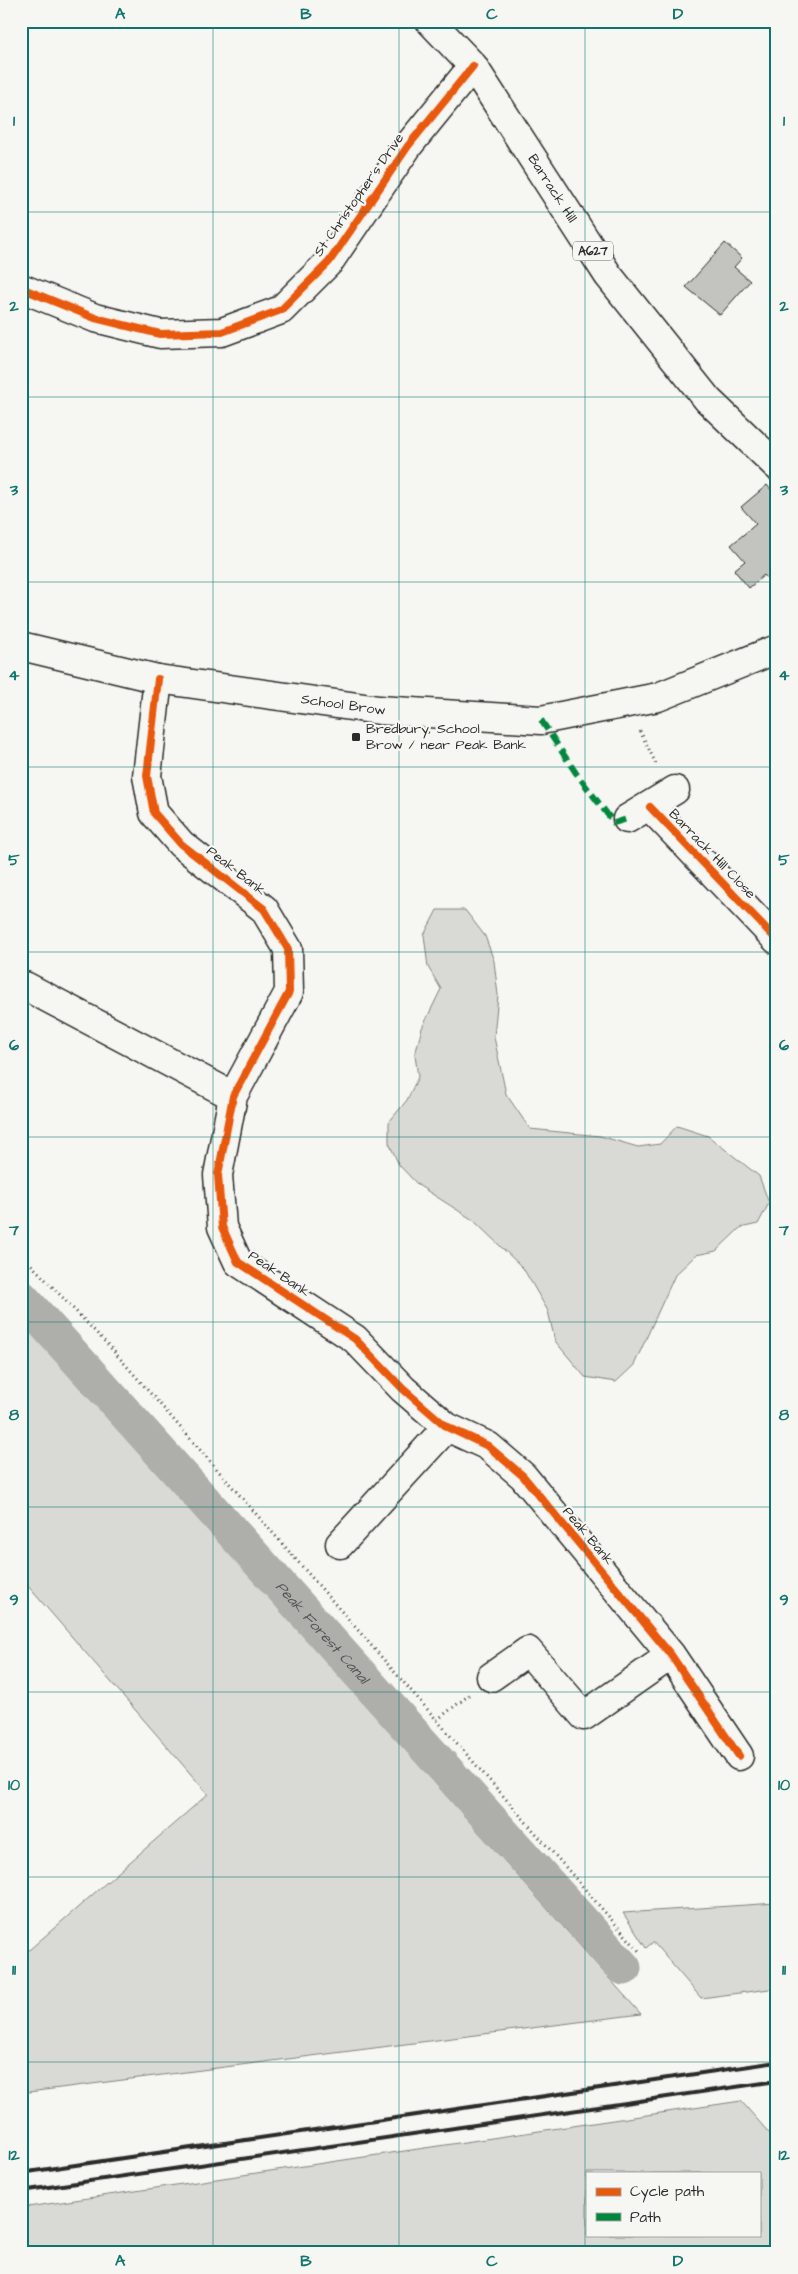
<svg xmlns="http://www.w3.org/2000/svg" width="798" height="2274" font-family="'Architects Daughter',sans-serif">
<style>
.green{fill:#d9d9d5;stroke:#828280;fill-rule:evenodd}
.lines{fill:none;stroke-linecap:round;stroke-linejoin:round}
.canal{stroke:#aeaeab;stroke-width:35}
.building{fill:#c3c3c0;stroke:#2b2b2b}
.street-casing{stroke:#2b2b2b;stroke-width:31}
.secondary-casing{stroke:#2b2b2b;stroke-width:31}
.primary-casing{stroke:#2b2b2b;stroke-width:31}
.path{stroke:#2b2b2b;stroke-width:3;stroke-dasharray:1 4;stroke-linecap:butt}
.street{stroke:#f6f6f2;stroke-width:28}
.secondary{stroke:#f6f6f2;stroke-width:28}
.primary{stroke:#f6f6f2;stroke-width:28}
.rail{stroke:#2b2b2b;stroke-width:4}
.quiet{stroke:#00873e;stroke-width:6;stroke-dasharray:12 6;stroke-linecap:butt}
.cycleway-casing{stroke:#f6f6f2;stroke-width:11}
.cycleway{stroke:#e8590c;stroke-width:8}
.grid{fill:none;stroke:#0f766e;stroke-width:1;stroke-opacity:0.55}
.poi-dot{fill:#2b2b2b;stroke:#f6f6f2;stroke-width:2}
.labels{text-anchor:middle;dominant-baseline:central;stroke-width:4.5;stroke-linejoin:round;paint-order:stroke}
.shield{fill:#f6f6f2;stroke:#686867;stroke-width:1}
.shield-label{font-size:12px;font-weight:bold;fill:#2b2b2b}
.street-label{font-size:14px;fill:#2b2b2b;stroke:#f6f6f2}
.poi-label{font-size:14px;fill:#2b2b2b;stroke:#f6f6f2;text-anchor:start}
.water-label{font-size:15px;font-style:italic;fill:#525251;stroke:#f6f6f2}
.neatline{fill:none;stroke:#0f766e;stroke-width:2}
.grid-label{font-size:16px;text-anchor:middle;font-weight:bold;fill:#0f766e}
</style>
<rect width="100%" height="100%" fill="#f6f6f2"/>
<filter id="ink" filterUnits="userSpaceOnUse"><feTurbulence type="fractalNoise" baseFrequency=".02" numOctaves="2"/><feDisplacementMap in="SourceGraphic" scale="10" xChannelSelector="R" yChannelSelector="G"/><feConvolveMatrix kernelMatrix="1 2 1 2 8 2 1 2 1" color-interpolation-filters="sRGB"/></filter>
<g filter="url(#ink)">
<!-- green -->
<path class="green" d="M437 910H465L485 936 494 961 498 995 494 1037 506 1094 530 1129 600 1136 638 1147 660 1144 677 1126 708 1136 759 1176 769 1203 758 1224 740 1228 716 1251 696 1255 675 1275 634 1365 616 1382 585 1377 555 1341 548 1311 523 1268 473 1220 418 1185 399 1165 389 1143V1122L407 1100 418 1077 415 1055 422 1028 441 989 428 967 424 935Z
M21 1319 641 2014 21 2093V1957L208 1794 21 1578Z
M777 1903V1988L701 1998 653 1942 646 1948 623 1913Z
M741 2101 777 2142V2158L771 2164 777 2177V2253H21V2208ZM587 2173H759V2235H587Z"/>
<g class="lines">
<!-- canal -->
<path class="canal" id="s1" d="M21 1297 624 1968"/>
</g>
<!-- building -->
<path class="building" d="M725 243 742 258 734 267 750 281 720 315 686 287Z
M767 485 777 497V589L764 575 749 588 734 570 745 561 731 545 756 524 741 507Z"/>
<g class="lines">
<!-- street casing -->
<g class="street-casing">
<path id="street" d="M21 288 95 318 160 334 222 332 281 310 329 262 408 146 473 66
M158 679 147 776 154 813 181 844 264 909 288 949 289 992 233 1096 218 1175 222 1227 238 1262 355 1339 403 1389 447 1427 488 1446 523 1476 671 1655 739 1756
M650 807 777 940
M627 819 675 790
M25 986 233 1096
M340 1544 447 1427
M491 1677 528 1651 584 1716 671 1655"/>
</g>
<!-- secondary casing -->
<g class="secondary-casing">
<g id="secondary">
<path id="s2" d="M21 646 158 679 379 710 541 720 658 697 777 649"/>
</g>
</g>
<!-- primary casing -->
<g class="primary-casing">
<g id="primary">
<path id="s3" d="M430 21 473 66 608 275 708 400 777 466"/>
</g>
</g>
<!-- path -->
<path class="path" d="M640 731 657 766
M21 1027 27 1023
M21 1254 109 1346 639 1951
M437 1720 469 1695"/>
<!-- street -->
<use href="#street" class="street"/>
<!-- secondary -->
<use href="#secondary" class="secondary"/>
<!-- primary -->
<use href="#primary" class="primary"/>
<!-- rail -->
<path class="rail" d="M21 2173 777 2062
M21 2191 777 2081"/>
<!-- quiet -->
<path class="quiet" d="M541 720 576 773 614 823 627 819"/>
<!-- cycleway casing -->
<g class="cycleway-casing">
<path id="cycleway" d="M21 288 95 318 160 334 222 332 281 310 329 262 408 146 473 66
M158 679 147 776 154 813 181 844 264 909 288 949 289 992 233 1096 218 1175 222 1227 238 1262 355 1339 403 1389 447 1427 488 1446 523 1476 671 1655 739 1756
M650 807 777 940"/>
</g>
<!-- cycleway -->
<use href="#cycleway" class="cycleway"/>
</g>
</g>
<!-- grid -->
<path class="grid" d="M213 21V2253M399 21V2253M585 21V2253M21 212H777M21 397H777M21 582H777M21 767H777M21 952H777M21 1137H777M21 1322H777M21 1507H777M21 1692H777M21 1877H777M21 2062H777"/>
<!-- markers -->
<rect class="poi-dot" x="351" y="732" width="10" height="10" rx="2.5"/>
<g class="labels">
<!-- shield labels -->
<rect class="shield" x="573" y="241.5" width="40" height="19" rx="4"/>
<g class="shield-label">
<text x="593" y="251">A627</text>
</g>
<!-- street labels -->
<g class="street-label">
<text stroke="none"><textPath href="#s3" startOffset="208">Barrack Hill</textPath></text>
<text transform="translate(359 195) rotate(-55)">St Christopher's Drive</text>
<text stroke="none"><textPath href="#s2" startOffset="328">School Brow</textPath></text>
<text transform="translate(712 854) rotate(46)">Barrack Hill Close</text>
<text transform="translate(236 871) rotate(38)">Peak Bank</text>
<text transform="translate(279 1274) rotate(34)">Peak Bank</text>
<text transform="translate(588 1536) rotate(50)">Peak Bank</text>
</g>
<!-- poi labels -->
<g class="poi-label">
<text x="366" y="729">Bredbury, School<tspan x="366" dy="16">Brow / near Peak Bank</tspan></text>
</g>
<!-- water labels -->
<g class="water-label">
<text stroke="none"><textPath href="#s1" startOffset="451">Peak Forest Canal</textPath></text>
</g>
</g>
<!-- margin -->
<rect width="798" height="2274" fill="none" stroke="#f6f6f2" stroke-width="55"/>
<!-- legend -->
<rect x="586" y="2172" width="175" height="65" fill="#f6f6f2" stroke="#a5a5a2"/>
<rect x="596" y="2188" width="25" height="8" fill="#e8590c" stroke="#a5a5a2"/>
<text x="630" y="2196" font-size="15" fill="#2b2b2b">Cycle path</text>
<rect x="596" y="2213" width="25" height="8" fill="#00873e" stroke="#a5a5a2"/>
<text x="630" y="2222" font-size="15" fill="#2b2b2b">Path</text>
<rect x="28" y="28" width="742" height="2218" class="neatline"/>
<g class="grid-label">
<text x="120" y="19">A</text>
<text x="306" y="19">B</text>
<text x="492" y="19">C</text>
<text x="678" y="19">D</text>
<text x="14" y="126">1</text>
<text x="784" y="126">1</text>
<text x="14" y="311">2</text>
<text x="784" y="311">2</text>
<text x="14" y="495">3</text>
<text x="784" y="495">3</text>
<text x="14" y="680">4</text>
<text x="784" y="680">4</text>
<text x="14" y="865">5</text>
<text x="784" y="865">5</text>
<text x="14" y="1050">6</text>
<text x="784" y="1050">6</text>
<text x="14" y="1235">7</text>
<text x="784" y="1235">7</text>
<text x="14" y="1420">8</text>
<text x="784" y="1420">8</text>
<text x="14" y="1605">9</text>
<text x="784" y="1605">9</text>
<text x="14" y="1790">10</text>
<text x="784" y="1790">10</text>
<text x="14" y="1975">11</text>
<text x="784" y="1975">11</text>
<text x="14" y="2160">12</text>
<text x="784" y="2160">12</text>
<text x="120" y="2266">A</text>
<text x="306" y="2266">B</text>
<text x="492" y="2266">C</text>
<text x="678" y="2266">D</text>
</g>
</svg>
